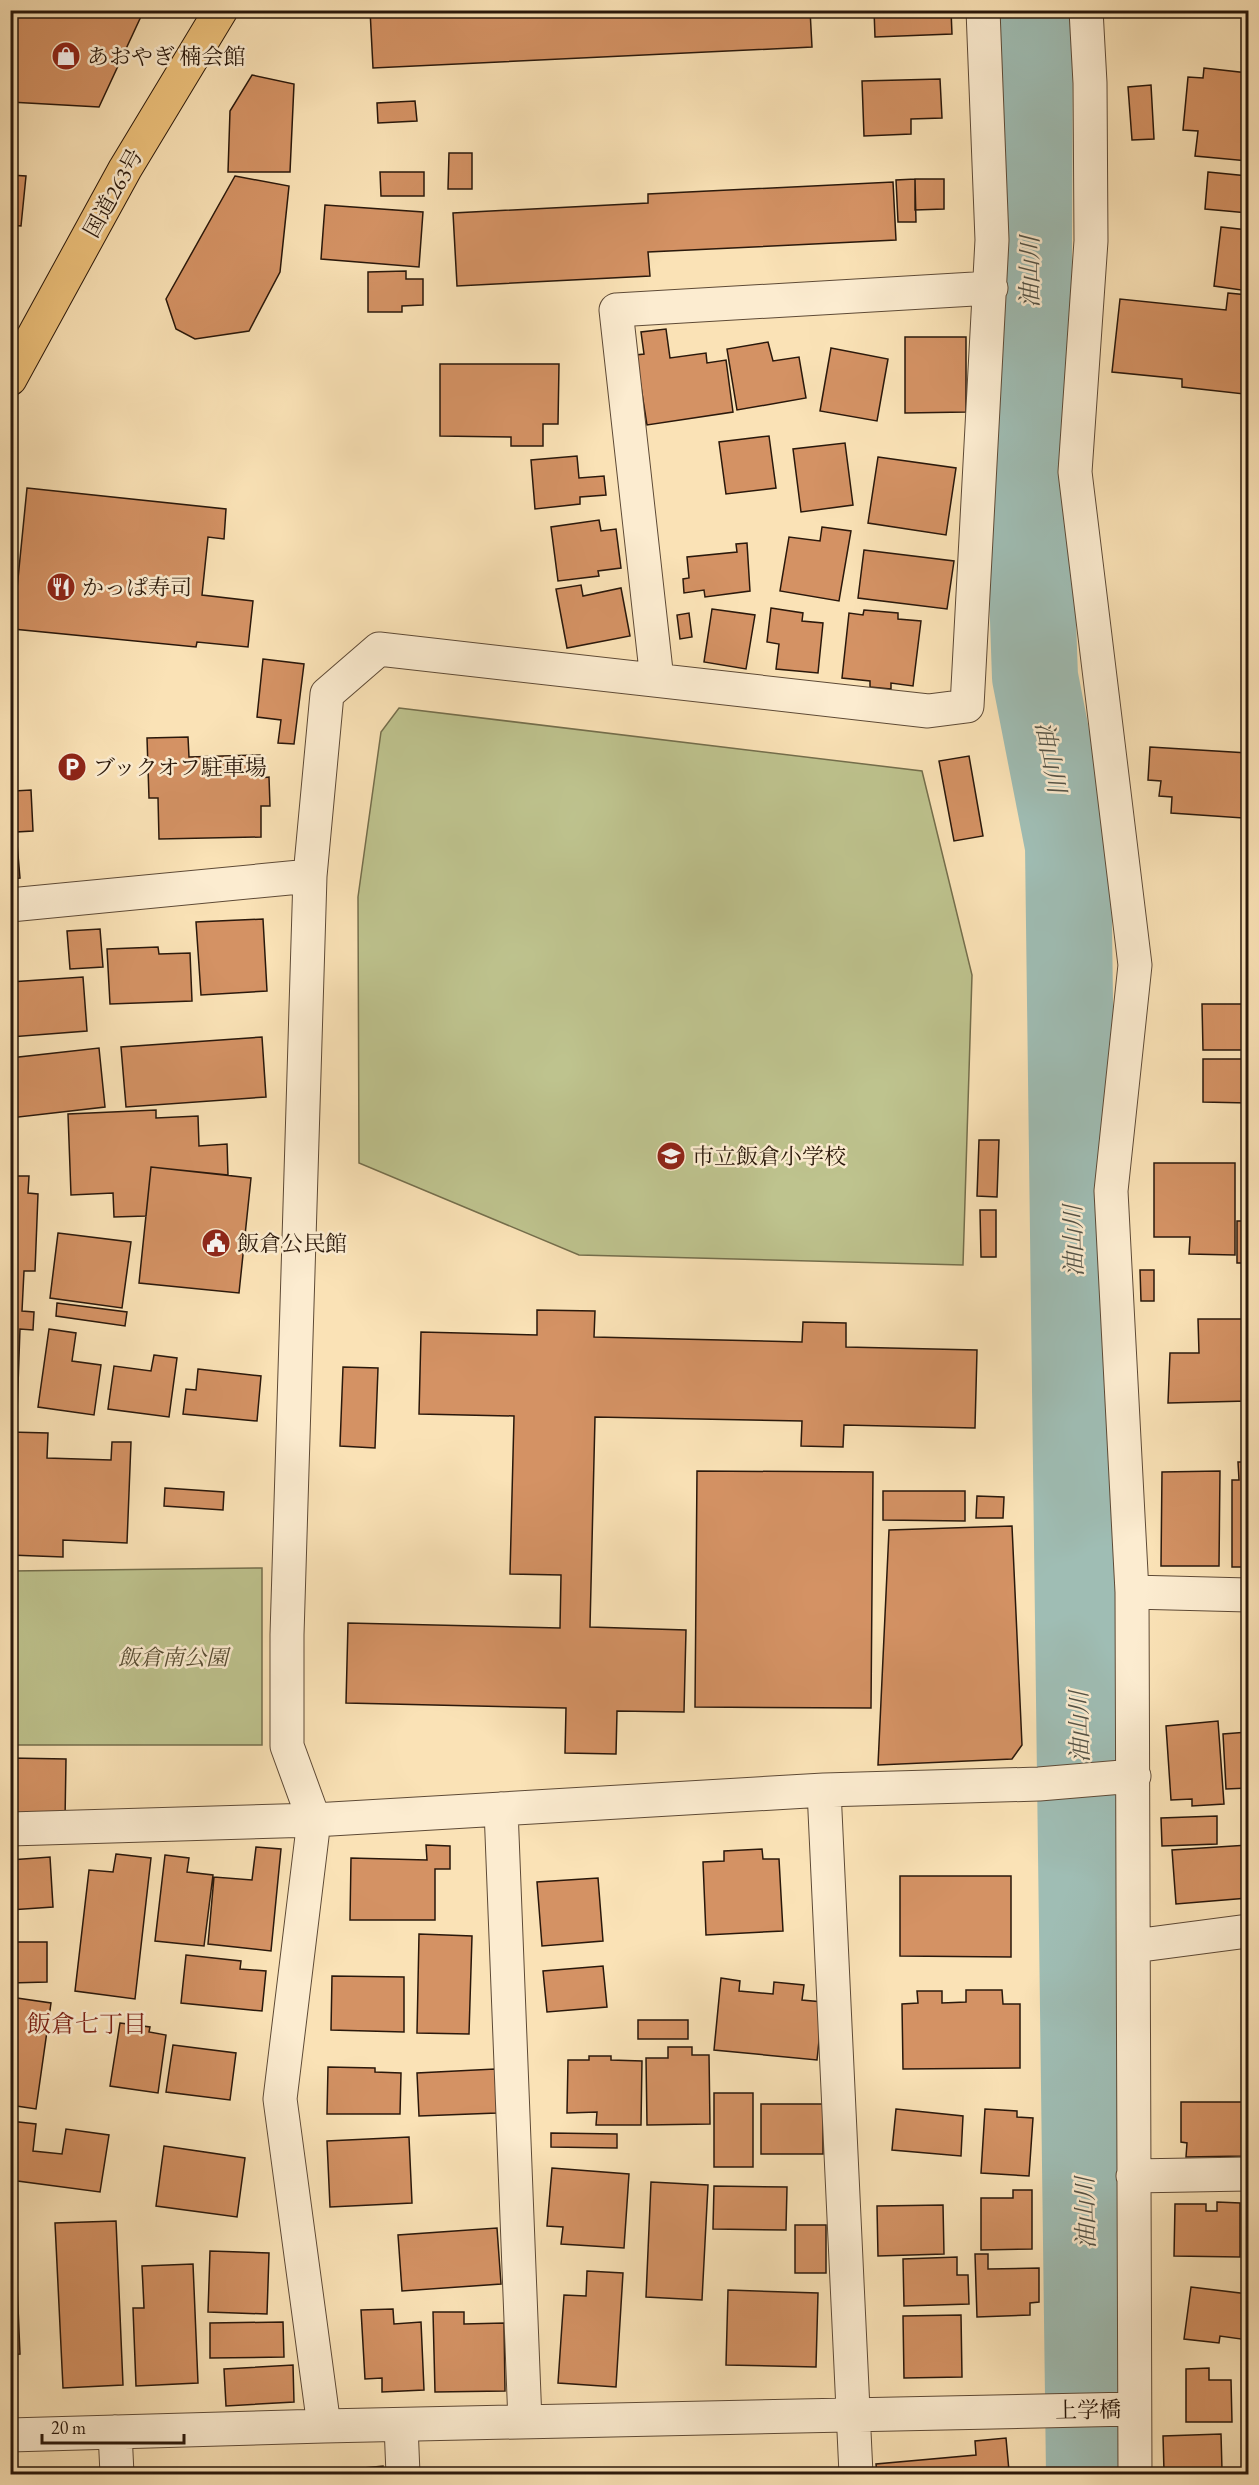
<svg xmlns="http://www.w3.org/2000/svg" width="1259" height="2485" font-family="'EB Garamond','Noto Serif JP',serif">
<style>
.green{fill:#bec38e;stroke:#746e4c;stroke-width:1.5}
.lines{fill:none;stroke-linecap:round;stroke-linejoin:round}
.river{stroke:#9fbdb4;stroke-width:86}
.building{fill:#d49264;stroke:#2a180b;stroke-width:1.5}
.minor-casing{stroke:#5e4a36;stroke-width:35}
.trunk-casing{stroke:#2a180b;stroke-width:35}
.minor{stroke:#fcecd0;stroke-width:33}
.trunk{stroke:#edc17b;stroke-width:33}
.labels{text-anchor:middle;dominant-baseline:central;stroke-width:5;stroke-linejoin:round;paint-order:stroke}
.poi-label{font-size:22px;fill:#2a180b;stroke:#fcecd0;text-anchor:start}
.street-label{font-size:22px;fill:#2a180b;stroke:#fcecd0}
.park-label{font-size:22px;font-style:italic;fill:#564b32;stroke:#fcecd0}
.water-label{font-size:24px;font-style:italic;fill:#535246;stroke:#fcecd0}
.neighbourhood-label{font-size:24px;fill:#7a1f14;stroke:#fcecd0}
</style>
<rect width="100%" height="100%" fill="#fae2b6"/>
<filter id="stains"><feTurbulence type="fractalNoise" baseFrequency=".00333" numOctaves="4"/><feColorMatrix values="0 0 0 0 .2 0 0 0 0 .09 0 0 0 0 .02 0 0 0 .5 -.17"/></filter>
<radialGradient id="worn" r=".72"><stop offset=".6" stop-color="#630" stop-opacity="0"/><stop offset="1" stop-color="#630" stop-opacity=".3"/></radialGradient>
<!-- green -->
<path class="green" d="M399 708 922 771 972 975 963 1265 579 1255 359 1163 358 897 381 732Z
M262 1568V1745H11V1571Z"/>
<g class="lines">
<!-- river -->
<path class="river" d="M1030 10 1028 477 1035 677 1068 846 1089 2474"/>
</g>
<!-- building -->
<path class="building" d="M10 10H144L99 107 10 102Z
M370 10H810L812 47 373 68Z
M874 10H951L952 34 875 37Z
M1204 68 1248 73V161L1195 156 1198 131 1183 130 1188 77 1203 78Z
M252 75 294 84 290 172H228L230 111Z
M940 79 942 118 911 119V134L864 136 862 81Z
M1151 85 1154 139 1132 140 1128 87Z
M415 101 417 121 378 123 377 103Z
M449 153H472V189H448Z
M380 172H424V196H381Z
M1208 172 1248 176V213L1205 209Z
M10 175 26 176 21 226 10 225Z
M235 176 289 186 280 272 249 331 195 339 176 329 166 299Z
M915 179 916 222H898L896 180Z
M915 179H944V209L915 210Z
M893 182 896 240 648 252 650 276 457 286 453 213 648 203V194Z
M325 205 423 212 419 267 321 259Z
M1221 227 1248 230V291L1214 286Z
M406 271V279H423V305L402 306V312H368V272Z
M1228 293 1248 295V351L1244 394 1182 387V379L1112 372 1120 299 1226 310Z
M666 329 670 358 706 353 707 363 726 360 733 412 647 425 636 355 644 354 641 332Z
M905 337H966V412L905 413Z
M768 342 773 361 799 357 806 398 737 410 727 349Z
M831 348 888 359 877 421 820 411Z
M440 364H559L558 424H543V446H511V437L440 436Z
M769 436 776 488 726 494 719 442Z
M845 443 853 505 801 512 793 449Z
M577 456 579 478 604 476 606 495 580 497V504L535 509 531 460Z
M878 457 956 468 946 535 868 523Z
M27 488 226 509 224 539 208 537 202 595 253 601 248 647 197 642 196 647 13 629Z
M599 520 601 531 616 529 621 568 598 571 599 576 558 581 551 527Z
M822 527 851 531 839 601 780 591 789 537 820 541Z
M747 543 750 591 705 597 704 590 684 593 683 579 689 578 687 557 737 552 736 544Z
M864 550 954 561 947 609 858 598Z
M581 585 583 596 621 588 630 636 567 648 556 589Z
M771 608 803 613 802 621 823 623 818 673 776 669 779 644 767 642Z
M712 609 755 615 746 669 704 662Z
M864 610 898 613V619L921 621 913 686 891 683V689L870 687V681L842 678 849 613 863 615Z
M689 613 692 637 680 639 677 615Z
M263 659 304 664 294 744 278 743 281 720 257 717Z
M188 737 189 757 260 755 261 778 269 777 270 806H261V837L159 839 158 798H149L147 738Z
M1150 747 1248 753V808H1244L1243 818 1171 813 1172 797 1159 796 1161 781 1148 780Z
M969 756 983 836 954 841 939 761Z
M10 759 14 791 31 790 33 831 16 832 20 878 10 879Z
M263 919 267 991 201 995 196 922Z
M100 929 103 967 70 969 67 931Z
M158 947 159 954 190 953 192 1001 110 1004 107 949Z
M83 977 87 1031 10 1037V982Z
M1202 1004H1248V1050H1203Z
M262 1037 266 1097 126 1107 121 1047Z
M99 1048 105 1107 10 1118V1058Z
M1203 1059H1248V1103L1203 1102Z
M156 1110V1118L198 1116 199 1146 227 1144 228 1175 151 1167 146 1216 114 1217 113 1193 71 1195 68 1114Z
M979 1140H999L997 1197 977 1196Z
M1154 1163H1235V1255L1189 1254 1190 1237H1154Z
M151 1167 251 1178 239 1293 139 1283Z
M10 1176H29L28 1193 38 1194 35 1271H24L22 1311 34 1312 33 1330 20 1329 17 1413 10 1412Z
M980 1210H996V1257H981Z
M1237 1221H1248V1263H1237Z
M58 1233 131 1242 122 1308 50 1298Z
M1140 1270H1154V1301H1141Z
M57 1303 127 1312 125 1326 56 1316Z
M537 1310 595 1311 594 1337 802 1342 803 1322 846 1323V1347L977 1350 975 1428 844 1425 843 1447 801 1446 802 1421 595 1417 590 1627 686 1630 684 1712 617 1711 616 1754 565 1753 566 1708 346 1703 348 1623 560 1628 561 1575 510 1574 514 1416 419 1414 421 1332 537 1335Z
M1198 1319H1248V1401L1168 1403 1170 1353H1199Z
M49 1329 76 1333 72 1361 101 1365 94 1415 38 1407Z
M154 1355 177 1358 169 1417 108 1409 114 1366 151 1371Z
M343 1367 378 1368 375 1448 340 1446Z
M198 1369 261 1376 257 1421 183 1414 186 1389 196 1390Z
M10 1432 48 1433 47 1458 111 1460 112 1442H131L127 1543 63 1540V1557L10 1555Z
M1238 1462H1248V1567H1232V1480H1239Z
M697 1471 873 1472 871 1708 695 1707Z
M1220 1471 1219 1566H1161L1162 1472Z
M165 1488 224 1492 223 1510 164 1506Z
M883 1491H965V1521L883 1520Z
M977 1496 1004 1497 1003 1518H976Z
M1012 1526 1022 1745 1012 1759 878 1765 889 1530Z
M1218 1721 1224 1804 1192 1806V1799L1171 1800 1166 1726Z
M1248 1732V1788L1226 1789 1223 1734Z
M10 1758 66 1759 65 1821 10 1820Z
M1217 1816V1844L1162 1846 1161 1818Z
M426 1845 450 1846V1869H435V1920H350L351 1858 427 1860Z
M1248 1845V1898L1176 1904 1172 1850Z
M256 1847 281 1849 271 1951 208 1944 214 1877 252 1880Z
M762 1849 763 1859H779L783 1931 706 1935 703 1862 724 1861V1851Z
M116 1854 151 1858 135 1999 75 1991 89 1870 113 1872Z
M165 1855 189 1858 187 1872 213 1875 204 1946 155 1941Z
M50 1857 53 1907 10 1910V1860Z
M900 1876H1011V1957L900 1956Z
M598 1878 603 1941 542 1946 537 1882Z
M419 1934 472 1936 469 2034 417 2033Z
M10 1942H47V1982L10 1983Z
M186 1955 241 1961 240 1969 266 1971 262 2011 181 2003Z
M603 1966 607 2007 547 2012 543 1971Z
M332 1976 404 1977V2032L331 2030Z
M721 1978 740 1981 739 1991 773 1994 774 1982 804 1985 802 2000 823 2002 817 2060 714 2050Z
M966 1990H1002L1003 2004H1020V2068L903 2069 902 2004 918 2003 917 1991H942V2003L966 2002Z
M10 1997 51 2003 36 2109 10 2105Z
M638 2020H688V2039H638Z
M120 2023 150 2027 149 2032 166 2035 158 2093 110 2086Z
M173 2045 236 2053 230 2100 166 2092Z
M668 2047H692V2055H709L710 2124 647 2125 646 2058H668Z
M589 2056H611V2060L642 2061 641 2125H596L597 2112 567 2113 568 2060H589Z
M328 2067 375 2068V2072L401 2073 400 2114H327Z
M495 2069 497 2113 419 2116 417 2073Z
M714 2093H753V2167H714Z
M1181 2102H1243V2156L1186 2157 1187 2143 1181 2142Z
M761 2104H823V2154H761Z
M896 2109 963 2116 961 2156 892 2150Z
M985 2109 1017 2111V2117L1033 2118 1029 2176 981 2173Z
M10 2121 36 2124 33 2151 62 2154 66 2129 109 2135 100 2192 10 2180Z
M551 2133 617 2134V2148L551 2147Z
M409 2137 412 2203 330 2207 327 2141Z
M164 2146 245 2158 237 2217 156 2206Z
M552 2168 629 2174 624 2248 561 2244 563 2227 547 2226Z
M651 2182 708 2185 702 2300 646 2297Z
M714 2186 787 2187 786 2230 713 2229Z
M1013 2190H1032V2249L981 2250V2198H1013Z
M1217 2202 1240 2203V2257L1174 2256 1175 2204H1206V2211H1217Z
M943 2205 944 2254 878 2256 877 2206Z
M116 2221 123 2385 63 2388 55 2223Z
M795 2225H826V2273H795Z
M497 2228 501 2284 402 2291 398 2235Z
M210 2251 269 2253 267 2314 208 2312Z
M975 2254H988V2269L1039 2268V2302L1030 2303V2315L977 2317Z
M957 2257V2275H968L969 2304 904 2306 903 2259Z
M10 2261H16L20 2354 10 2355Z
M193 2264 198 2383 136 2386 133 2308H144L142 2266Z
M587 2271 623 2273 616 2387 558 2383 564 2295 586 2296Z
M1191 2287 1248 2294V2340L1220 2336 1219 2343 1184 2339Z
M728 2290 818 2293 816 2367 726 2365Z
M393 2309 394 2324 421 2322 424 2390 382 2392V2378L365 2379 361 2310Z
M433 2312H464V2324L504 2323 505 2391 435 2392Z
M961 2315 962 2377 904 2378 903 2316Z
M283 2322 284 2357 210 2358V2323Z
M293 2365 294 2402 226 2406 224 2369Z
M1209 2368V2380H1231L1232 2422H1186V2369Z
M1246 2379H1248V2435H1247Z
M1221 2434 1222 2470 1164 2471 1163 2436Z
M1006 2438 1009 2471 1000 2472V2474H877L876 2464 976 2455 975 2441Z
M383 2466V2474H364V2468Z"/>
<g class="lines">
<!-- minor casing -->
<g class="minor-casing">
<path id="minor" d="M1086 10 1090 83 1091 241 1075 472 1135 965 1111 1191 1132 1592
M657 680 616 310 991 288
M310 876 327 694 379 649 928 711 967 706 992 240 983 10
M10 905 310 876 287 1635V1746L314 1820 824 1790 1039 1784 1134 1776
M824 1790 856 2474
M501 1809 525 2422
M10 1829 314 1820 280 2099 324 2426 10 2435
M1134 1946 1248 1931
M1133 2176 1248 2174
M401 2425 403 2474
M324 2426 1133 2409
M115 2432 117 2474
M1135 2474 1132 1592 1248 1595"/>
</g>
<!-- trunk casing -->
<g class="trunk-casing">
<path id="trunk" d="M10 379 125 169 221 10"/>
</g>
<!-- minor -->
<use href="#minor" class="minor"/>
<!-- trunk -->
<use href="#trunk" class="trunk"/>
</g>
<!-- icons -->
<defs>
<g id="shop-disc" transform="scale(1.5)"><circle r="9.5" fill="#8f2418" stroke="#fcecd0"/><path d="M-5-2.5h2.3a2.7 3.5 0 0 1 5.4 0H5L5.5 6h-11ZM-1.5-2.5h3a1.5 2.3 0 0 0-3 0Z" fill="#fff"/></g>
<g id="restaurant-disc" transform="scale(1.5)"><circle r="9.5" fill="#8f2418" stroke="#fcecd0"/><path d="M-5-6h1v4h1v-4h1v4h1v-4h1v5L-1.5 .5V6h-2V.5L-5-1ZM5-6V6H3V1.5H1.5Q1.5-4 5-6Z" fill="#fff"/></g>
<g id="parking-disc" transform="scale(1.5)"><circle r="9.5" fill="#8f2418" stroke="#fcecd0"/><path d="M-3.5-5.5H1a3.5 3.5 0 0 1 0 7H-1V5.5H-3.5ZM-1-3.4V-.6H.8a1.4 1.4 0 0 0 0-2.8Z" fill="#fff"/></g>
<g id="school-disc" transform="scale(1.5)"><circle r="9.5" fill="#8f2418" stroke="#fcecd0"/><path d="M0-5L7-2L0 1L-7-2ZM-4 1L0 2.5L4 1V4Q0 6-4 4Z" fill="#fff"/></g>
<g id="civic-disc" transform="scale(1.5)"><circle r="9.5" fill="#8f2418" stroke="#fcecd0"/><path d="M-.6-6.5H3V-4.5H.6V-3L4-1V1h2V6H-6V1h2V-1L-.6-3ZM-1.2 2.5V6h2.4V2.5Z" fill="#fff"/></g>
</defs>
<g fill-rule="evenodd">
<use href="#shop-disc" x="66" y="56"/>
<use href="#restaurant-disc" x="61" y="587"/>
<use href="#parking-disc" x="72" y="767"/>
<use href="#school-disc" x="671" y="1156"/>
<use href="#civic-disc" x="216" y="1243"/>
</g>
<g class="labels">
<!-- poi labels -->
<g class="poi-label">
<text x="87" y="56">あおやぎ 楠会館</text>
<text x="82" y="587">かっぱ寿司</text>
<text x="93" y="767">ブックオフ駐車場</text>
<text x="692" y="1156">市立飯倉小学校</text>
<text x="237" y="1243">飯倉公民館</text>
</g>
<!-- street labels -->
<g class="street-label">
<text transform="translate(113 193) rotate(-61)">国道263号</text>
<text transform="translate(1088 2410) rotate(-1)">上学橋</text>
</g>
<!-- park labels -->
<g class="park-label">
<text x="173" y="1657">飯倉南公園</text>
</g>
<!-- water labels -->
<g class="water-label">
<text transform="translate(1029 272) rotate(-90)">油山川</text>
<text transform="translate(1051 757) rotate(79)">油山川</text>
<text transform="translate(1073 1241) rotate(-91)">油山川</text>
<text transform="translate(1079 1727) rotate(-91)">油山川</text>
<text transform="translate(1085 2213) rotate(-91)">油山川</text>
</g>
<!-- neighbourhood labels -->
<g class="neighbourhood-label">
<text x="87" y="2023">飯倉七丁目</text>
</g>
</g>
<!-- margin -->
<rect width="1259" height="2485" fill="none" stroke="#fae2b6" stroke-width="36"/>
<rect x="12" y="12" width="1235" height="2461" fill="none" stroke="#2a180b" stroke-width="3"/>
<rect x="18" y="18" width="1223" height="2449" fill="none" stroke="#2a180b" stroke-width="1.5"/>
<!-- scale -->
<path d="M42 2434v9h142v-9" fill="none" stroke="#2a180b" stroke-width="3"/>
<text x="51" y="2434" font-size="18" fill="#2a180b" stroke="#fcecd0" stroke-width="4.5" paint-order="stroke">20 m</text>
<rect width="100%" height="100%" filter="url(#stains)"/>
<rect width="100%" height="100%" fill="url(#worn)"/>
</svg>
